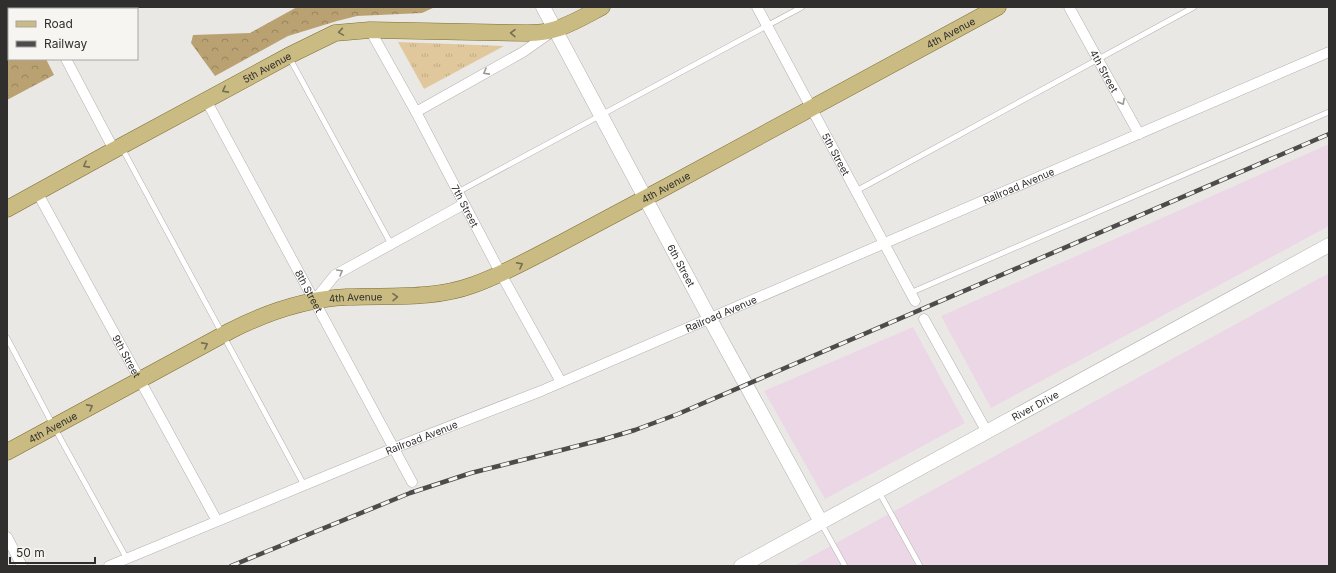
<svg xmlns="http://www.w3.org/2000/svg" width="1336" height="573" font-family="Inter,sans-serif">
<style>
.industrial{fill:#ecd7e6}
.forest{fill:url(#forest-crowns)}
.park{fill:url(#park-tufts)}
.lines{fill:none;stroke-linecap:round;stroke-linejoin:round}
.lane-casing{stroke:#b3b1af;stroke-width:6}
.street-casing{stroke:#b3b1af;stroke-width:11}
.secondary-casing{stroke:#b3b1af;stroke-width:15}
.primary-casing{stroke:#7d6d2f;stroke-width:17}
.lane{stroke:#fff;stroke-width:5}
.street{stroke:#fff;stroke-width:10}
.secondary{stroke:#fff;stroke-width:14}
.primary{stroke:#cabb83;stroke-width:16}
.rail-casing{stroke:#4d4c4b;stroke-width:4.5}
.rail{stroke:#f7f5f2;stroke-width:3;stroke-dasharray:9;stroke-linecap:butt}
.oneway{stroke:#756e54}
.oneway2{stroke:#989796}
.labels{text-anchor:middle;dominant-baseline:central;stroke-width:3;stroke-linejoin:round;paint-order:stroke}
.street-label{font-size:10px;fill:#302f2e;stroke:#f7f5f2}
</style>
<defs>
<pattern id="forest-crowns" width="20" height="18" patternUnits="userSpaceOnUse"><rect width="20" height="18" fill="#baa172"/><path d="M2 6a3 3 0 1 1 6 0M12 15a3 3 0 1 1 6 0" fill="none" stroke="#98845e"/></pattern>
<pattern id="park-tufts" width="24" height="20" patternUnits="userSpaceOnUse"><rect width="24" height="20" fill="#e0c89c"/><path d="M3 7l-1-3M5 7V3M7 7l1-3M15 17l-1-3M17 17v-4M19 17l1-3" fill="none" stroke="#c0ac87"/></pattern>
</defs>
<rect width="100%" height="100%" fill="#eae8e5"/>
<!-- industrial -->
<path class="industrial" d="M1329 144V226L991 408 941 316Z
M1329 273V566H794Z
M913 327 965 423 825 499 764 391Z"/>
<!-- forest -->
<path class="forest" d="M7 7H20L21 9H9V59H46L54 75 7 100Z
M297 7H435L422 13 357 16 337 21 288 36 215 76 191 43 193 35 250 33Z"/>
<!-- park -->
<path class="park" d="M398 42 504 46 424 89Z"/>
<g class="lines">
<!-- lane casing -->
<g class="lane-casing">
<path id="lane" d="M289 57 391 244
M122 148 304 485
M856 191 1194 7
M458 192 802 7
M910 293 1329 112
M7 338 54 427 127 559
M879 492 920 566
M821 523 845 566"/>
</g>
<!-- street casing -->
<g class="street-casing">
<g id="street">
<path d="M38 7 39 9"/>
<path id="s1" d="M757 7 915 301"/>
<path id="s2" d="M1069 7 1139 134"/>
<path d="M120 9 123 7"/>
<path id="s3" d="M370 30 416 112 501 274 561 382"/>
<path d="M66 59 114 150"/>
<path id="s4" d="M206 100 412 482"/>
<path d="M416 112 523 52 550 33"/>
<path id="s5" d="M37 192 217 521"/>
<path d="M314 301 335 275 464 204"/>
<path d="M924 319 987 432"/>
<path d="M7 537 22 566"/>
<path id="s6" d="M109 566 394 448 541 391 1329 52"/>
</g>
</g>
<!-- secondary casing -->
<g class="secondary-casing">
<g id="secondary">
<path id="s7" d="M543 7 710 319 821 522"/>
<path id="s8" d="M741 566 1329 245"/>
</g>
</g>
<!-- primary casing -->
<g class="primary-casing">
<g id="primary">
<path id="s9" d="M7 209 114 150 288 56 335 33 370 30 527 33C537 33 547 32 556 29 572 24 587 15 602 7"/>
<path id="s10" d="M7 452 230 331C267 312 305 299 347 297 390 295 432 300 473 285 504 274 532 258 561 243 596 224 631 206 666 187 776 127 887 67 998 7"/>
</g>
</g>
<!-- lane -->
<use href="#lane" class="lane"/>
<!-- street -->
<use href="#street" class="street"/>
<!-- secondary -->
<use href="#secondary" class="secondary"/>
<!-- primary -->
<use href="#primary" class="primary"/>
<!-- rail casing -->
<g class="rail-casing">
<path id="rail" d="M231 566 410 493 471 473 601 440 635 430 678 414 1329 134"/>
</g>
<!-- rail -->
<use href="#rail" class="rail"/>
</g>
<!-- one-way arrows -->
<defs><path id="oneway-chevron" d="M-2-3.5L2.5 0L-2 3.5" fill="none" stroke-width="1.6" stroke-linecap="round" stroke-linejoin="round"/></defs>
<g class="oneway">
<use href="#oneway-chevron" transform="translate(341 32) rotate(171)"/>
<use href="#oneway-chevron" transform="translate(513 33) rotate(-179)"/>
<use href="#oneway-chevron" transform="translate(225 90) rotate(152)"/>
<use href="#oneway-chevron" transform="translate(86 165) rotate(151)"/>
<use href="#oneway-chevron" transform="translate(520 265) rotate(-28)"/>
<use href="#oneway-chevron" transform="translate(395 297) rotate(-1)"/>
<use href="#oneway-chevron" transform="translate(205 345) rotate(-28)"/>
<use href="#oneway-chevron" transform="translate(90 407) rotate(-29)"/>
</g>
<g class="oneway2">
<use href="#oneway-chevron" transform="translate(486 72) rotate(151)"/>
<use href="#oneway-chevron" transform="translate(1122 102) rotate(61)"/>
<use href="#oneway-chevron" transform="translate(340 272) rotate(-30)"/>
</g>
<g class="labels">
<!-- street labels -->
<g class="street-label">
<text stroke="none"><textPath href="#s10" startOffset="1044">4th Avenue</textPath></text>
<text stroke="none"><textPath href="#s9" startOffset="296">5th Avenue</textPath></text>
<text stroke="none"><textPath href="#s2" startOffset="73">4th Street</textPath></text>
<text stroke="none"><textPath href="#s1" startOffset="167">5th Street</textPath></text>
<text stroke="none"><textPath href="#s6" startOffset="986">Railroad Avenue</textPath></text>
<text stroke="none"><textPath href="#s10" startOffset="720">4th Avenue</textPath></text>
<text stroke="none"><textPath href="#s3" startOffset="200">7th Street</textPath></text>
<text stroke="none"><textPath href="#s7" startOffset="293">6th Street</textPath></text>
<text stroke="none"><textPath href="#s4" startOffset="217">8th Street</textPath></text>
<text stroke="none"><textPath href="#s10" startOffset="385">4th Avenue</textPath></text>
<text stroke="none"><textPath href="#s6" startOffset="662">Railroad Avenue</textPath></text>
<text stroke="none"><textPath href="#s5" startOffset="187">9th Street</textPath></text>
<text stroke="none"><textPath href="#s8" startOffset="335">River Drive</textPath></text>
<text stroke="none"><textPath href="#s10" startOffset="52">4th Avenue</textPath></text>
<text stroke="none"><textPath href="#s6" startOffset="338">Railroad Avenue</textPath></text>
</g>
</g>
<!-- border -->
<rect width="1336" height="573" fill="none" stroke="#302f2e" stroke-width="16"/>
<!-- legend -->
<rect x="8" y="8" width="130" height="52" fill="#f7f5f2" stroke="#a7a6a4"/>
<rect x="16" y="21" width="20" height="6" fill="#cabb83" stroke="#a7a6a4"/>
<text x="44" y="28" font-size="12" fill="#302f2e">Road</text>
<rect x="16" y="41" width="20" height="6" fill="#4d4c4b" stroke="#a7a6a4"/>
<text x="44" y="48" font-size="12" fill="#302f2e">Railway</text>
<!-- scale -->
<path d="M10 557v6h85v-6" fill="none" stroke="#302f2e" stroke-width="2"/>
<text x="16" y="557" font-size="12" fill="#302f2e" stroke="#f7f5f2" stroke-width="3" paint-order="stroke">50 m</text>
</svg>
